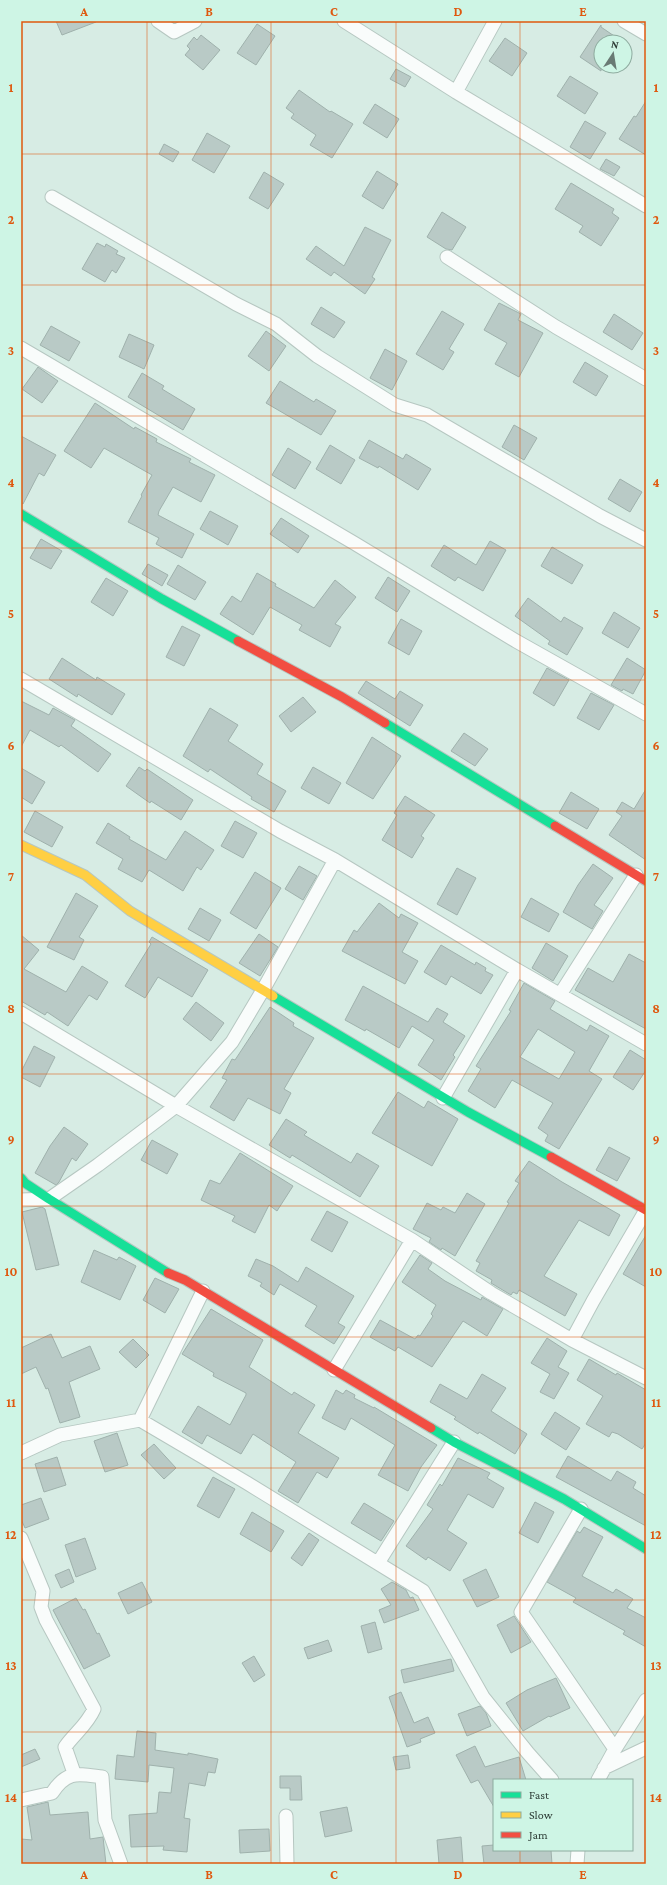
<svg xmlns="http://www.w3.org/2000/svg" width="667" height="1885" font-family="'Crimson Pro',serif">
<style>
.building{fill:#b9cac6;stroke:#9fb1ac;fill-rule:evenodd}
.lines{fill:none;stroke-linecap:round;stroke-linejoin:round}
.street-casing{stroke:#b6c7c1;stroke-width:15}
.fast-casing{stroke:#b6c7c1;stroke-width:11}
.slow-casing{stroke:#b6c7c1;stroke-width:11}
.jam-casing{stroke:#b6c7c1;stroke-width:11}
.street{stroke:#f9fcfb;stroke-width:13}
.fast{stroke:#16e098;stroke-width:9}
.slow{stroke:#ffcf43;stroke-width:9}
.jam{stroke:#f24e42;stroke-width:9}
.grid{fill:none;stroke:#df580e;stroke-width:1;stroke-opacity:0.55}
.neatline{fill:none;stroke:#df580e;stroke-width:1.5}
.grid-label{font-size:13px;text-anchor:middle;font-weight:bold;fill:#df580e}
</style>
<rect width="100%" height="100%" fill="#d7ece4"/>
<!-- building -->
<path class="building" d="M56 21H96V22L62 35Z
M257 24 275 36 256 65 237 53Z
M601 25V27L623 42H601V71L580 57Z
M201 35 220 50 203 70 185 55 190 49 187 46 194 37 197 40Z
M505 38 527 53 512 76 489 61Z
M396 69 411 77 405 87 390 79Z
M570 76 598 93 585 114 557 96Z
M299 90 330 112 331 111 353 124 332 158 310 145 316 135 291 118 294 114 286 108Z
M646 101V155L619 139 634 116 636 117Z
M375 104 399 119 387 138 363 123Z
M585 121 606 133 590 159 570 147Z
M207 133 230 146 214 173 192 160Z
M164 144 179 152 173 162 159 154Z
M606 159 620 167 614 176 600 169Z
M377 171 398 184 383 209 362 196Z
M264 172 284 184 268 209 249 198Z
M571 183 614 209 612 213 619 218 601 246 579 232 583 226 555 209Z
M442 212 466 227 452 250 446 249 427 237Z
M365 227 391 240 372 277 375 279 365 294 334 272 331 276 306 259 316 246 344 266Z
M97 243 105 247 106 244 118 251 116 254 125 258 116 273 112 270 105 282 82 269Z
M499 303 521 314 518 320 543 333 519 377 495 364 507 343 484 330Z
M321 307 345 322 334 338 311 324Z
M442 311 464 324 449 349 454 352 443 370 416 354Z
M614 314 643 333 632 350 603 332Z
M51 326 80 342 69 361 40 345Z
M266 331 286 346 269 371 248 356Z
M129 334 154 345 144 369 119 357Z
M385 349 407 361 392 390 370 378Z
M585 362 608 376 596 396 573 382Z
M38 367 58 381 42 403 22 389Z
M142 373 164 386 162 389 195 409 183 430 128 397Z
M280 381 314 402 316 399 336 411 321 435 266 403Z
M95 403 134 429 135 427 157 439 156 442 191 459 189 462 215 475 201 502 173 487 159 511 158 515 194 534 182 558 156 544 159 538 128 522 142 496 141 495 152 475 104 448 91 468 64 451Z
M514 425 537 438 524 460 502 447Z
M21 436 56 455 44 476 39 473 23 504 21 503Z
M369 440 403 459 406 454 431 469 418 490 379 466 378 468 359 458Z
M330 445 355 460 341 484 316 469Z
M288 448 311 462 295 489 272 475Z
M620 479 642 492 630 512 608 499Z
M210 511 238 526 228 545 200 529Z
M281 518 309 536 298 553 270 534Z
M41 539 62 551 51 569 30 558Z
M490 541 506 550 483 591 458 577 455 581 431 566 444 545 476 565Z
M552 547 583 565 572 584 541 566Z
M148 564 168 575 162 586 142 574Z
M178 565 206 582 195 600 167 584Z
M257 573 276 584 275 586 314 608 335 580 356 597 335 624 341 627 330 647 299 630 302 625 270 607 253 635 220 614 232 596 241 602Z
M388 577 410 591 397 612 375 598Z
M106 578 128 591 113 616 91 602Z
M528 598 561 622 564 617 583 628 567 655 548 644 550 641 515 616Z
M614 612 640 628 628 648 602 633Z
M401 619 422 631 409 655 388 643Z
M182 626 200 635 184 666 166 657Z
M62 658 96 680 97 677 125 694 112 715 78 694 77 697 49 679Z
M627 658 646 670 633 694 623 689 622 691 611 685Z
M547 668 569 680 554 706 533 693Z
M366 681 395 699 400 691 423 705 410 726 358 693Z
M591 693 614 705 599 730 577 718Z
M303 697 316 712 291 732 279 716Z
M21 701 49 715 53 708 75 720 71 726 111 754 98 772 61 745 59 747 30 730 21 747Z
M210 708 238 725 228 741 263 764 257 774 286 791 274 812 251 799 252 797 210 769 208 772 183 756Z
M464 733 488 749 475 766 451 751Z
M372 737 401 756 373 799 346 783Z
M139 767 145 771 147 769 193 800 181 820 151 801 150 803 126 786Z
M313 767 341 783 329 804 301 788Z
M21 768 45 782 32 804 21 797Z
M646 789V860L609 835 622 816 616 812 622 802 634 809Z
M571 792 599 809 587 829 559 813Z
M405 796 435 815 421 836 424 838 412 858 382 840 397 815 394 813Z
M35 811 63 827 52 847 24 832Z
M235 821 257 833 243 858 221 846Z
M108 823 130 837 129 839 166 860 185 831 214 850 201 870 197 867 183 891 149 870 142 882 118 869 123 859 96 843Z
M593 864 613 878 594 905 603 911 592 929 563 912 578 885Z
M299 866 317 876 303 900 285 889Z
M457 868 476 878 457 915 437 904Z
M255 872 281 888 256 929 230 913Z
M76 893 98 906 79 937 84 940 74 960 47 947Z
M531 898 559 914 549 932 521 917Z
M379 903 399 918 401 914 418 923 402 952 418 961 405 984 342 951 354 930 357 932Z
M200 908 221 920 209 941 188 929Z
M259 934 278 947 260 976 239 963Z
M21 935 39 950 24 969 66 992 82 966 108 982 97 1000 89 995 68 1026 47 1012 45 1015 21 1001Z
M152 937 208 970 192 997 158 977 145 998 125 986 151 944 149 942Z
M546 943 568 956 553 981 532 968Z
M441 945 475 965 476 962 486 968 485 971 493 975 481 994 451 976 446 985 424 972Z
M629 954 646 963V1029L575 990 588 968 613 982Z
M524 983 555 1001 550 1009 587 1031 590 1025 609 1036 589 1071 602 1079 559 1149 545 1141 548 1135 538 1128 553 1103 512 1080 495 1108 468 1091 481 1069 476 1066 511 1011 509 1010ZM538 1029 575 1052 559 1079 520 1057Z
M363 986 428 1022 437 1008 448 1014 443 1022 465 1036 453 1055 455 1057 441 1080 418 1065 434 1040 412 1026 399 1048 366 1029 365 1031 345 1020Z
M196 1002 224 1023 211 1041 183 1019Z
M270 1007 294 1023 293 1026 314 1038 284 1089 291 1093 280 1114 248 1098 234 1121 210 1107 227 1080 222 1078 232 1059 235 1060Z
M34 1046 55 1057 40 1087 21 1077V1072Z
M630 1050 646 1060V1070L633 1090 613 1077Z
M398 1092 424 1108 428 1101 458 1119 432 1166 372 1133Z
M286 1119 307 1132 304 1135 351 1163 357 1153 379 1166 360 1197 292 1155 290 1158 269 1145Z
M64 1127 88 1144 76 1161 72 1158 59 1182 56 1185 35 1173 50 1146Z
M152 1140 178 1154 167 1174 141 1160Z
M609 1147 630 1158 617 1181 596 1170Z
M240 1153 293 1186 277 1211 269 1205 255 1233 232 1221 235 1216 201 1200 210 1180 220 1184Z
M529 1161 562 1182 620 1215 609 1236 579 1220 544 1276 577 1294 565 1316 519 1290 517 1294 513 1292 511 1295 491 1283 492 1280 476 1271 480 1263 476 1261 509 1203 507 1202 519 1183 515 1181Z
M467 1193 485 1204 455 1256 442 1248 441 1250 429 1242 431 1238 413 1229 427 1203 441 1210 443 1207 455 1213Z
M42 1207 45 1209 59 1265 36 1270 22 1212Z
M327 1211 348 1222 332 1252 311 1240Z
M646 1235V1287L623 1274Z
M94 1250 117 1260 119 1257 136 1266 120 1300 81 1282Z
M420 1255 432 1263 428 1269 445 1281 481 1300 482 1297 503 1309 487 1336 463 1321 432 1367 398 1347 395 1351 370 1337 380 1320 415 1339 418 1335 420 1336 433 1316 431 1314 436 1305 402 1282Z
M256 1259 273 1266 298 1282 306 1267 354 1296 338 1323 345 1327 334 1344 305 1326 317 1306 280 1284 274 1295 260 1286 262 1283 248 1276Z
M155 1278 179 1289 165 1313 143 1300Z
M211 1309 263 1340 249 1367 292 1395 294 1392 315 1405 298 1433 339 1458 327 1478 317 1472 298 1503 278 1491 296 1462 253 1434 241 1454 207 1435 202 1444 182 1432 198 1406 230 1425 246 1395V1393L213 1376 214 1373 182 1354Z
M51 1334 62 1358 90 1346 100 1369 69 1382 80 1417 60 1423 48 1388 46 1389 36 1367 21 1374V1348Z
M547 1338 567 1351 558 1367 569 1373 554 1399 540 1392 550 1374 531 1363Z
M133 1339 149 1355 136 1368 119 1352Z
M589 1359 616 1375 617 1373 646 1390V1443L642 1449 618 1434 612 1432 609 1437 586 1424 603 1396 577 1380Z
M482 1374 506 1388 491 1411 527 1434 515 1454 479 1432 478 1434 454 1419 456 1417 430 1402 440 1384 467 1399Z
M336 1390 343 1394 346 1390 355 1395 354 1398 374 1408V1407L437 1445 421 1467 408 1491 378 1475 395 1445 351 1418 345 1430 322 1418Z
M555 1412 580 1428 566 1450 541 1434Z
M117 1433 128 1465 105 1472 94 1441Z
M154 1444 176 1468 164 1479 141 1455Z
M568 1456 611 1481 617 1471 636 1482 633 1488 646 1496V1526L556 1477Z
M57 1457 66 1485 44 1492 35 1464Z
M458 1458 490 1473 487 1478 504 1488 493 1508 468 1494 447 1530 467 1543 450 1571 428 1557 426 1560 406 1546 433 1509 427 1505 440 1484 442 1486Z
M213 1477 235 1489 219 1518 197 1506Z
M41 1498 49 1519 25 1528 21 1519V1505Z
M535 1502 554 1512 538 1543 519 1533Z
M364 1503 394 1521 381 1541 351 1523Z
M252 1512 284 1531 271 1552 240 1534Z
M584 1527 603 1537 582 1576 613 1593 616 1589 633 1599 627 1608 646 1618V1647L623 1634 625 1631 573 1602 576 1598 547 1582 577 1531 580 1533Z
M309 1533 319 1540 302 1566 291 1558Z
M85 1538 96 1569 76 1577 65 1545Z
M69 1569 74 1582 61 1588 55 1575Z
M486 1569 499 1597 477 1607 463 1580Z
M142 1582 152 1602 128 1614 118 1593Z
M392 1582 406 1590 410 1598 413 1597 419 1610 384 1623 379 1610 391 1605 381 1589Z
M76 1598 83 1610 85 1609 97 1634 99 1633 110 1656 84 1669 53 1610Z
M514 1616 531 1642 511 1653 497 1625Z
M375 1622 382 1649 368 1653 361 1626Z
M328 1640 332 1651 308 1659 304 1648Z
M254 1656 265 1675 254 1682 242 1663Z
M451 1659 454 1671 404 1683 401 1670Z
M556 1678 570 1708 550 1717 549 1716 523 1731 506 1703 527 1690Z
M401 1692 414 1723 428 1717 435 1733 420 1739 421 1742 407 1747 389 1697Z
M480 1706 486 1713 491 1726 467 1736 458 1714Z
M137 1731 156 1733 155 1750 188 1755V1753L218 1759 215 1773 208 1772 205 1786 189 1783 184 1818 190 1819 187 1852 163 1850 164 1846 131 1847 129 1815 157 1813 159 1792 171 1793 174 1768 149 1765 148 1782 115 1779 117 1755 134 1757Z
M475 1746 485 1767 519 1757 526 1780H494V1807L478 1780 471 1783 456 1755Z
M35 1749 40 1759 21 1767V1755Z
M408 1755 410 1768 396 1770 393 1757Z
M280 1776H301L302 1800H290V1788H280Z
M48 1802 50 1815 88 1812 90 1839 103 1837 106 1864H21V1839L32 1840 27 1807Z
M347 1807 352 1831 325 1837 320 1812Z
M269 1829 270 1851 240 1853 239 1830Z
M461 1837 463 1864H439L437 1840Z
M494 1845V1850H551L552 1864H484L482 1846Z"/>
<g class="lines">
<!-- street casing -->
<g class="street-casing">
<path id="street" d="M158 21 174 32 195 21
M344 21 456 92 646 206
M624 21 646 34
M456 92 495 21
M52 197 236 304 276 324 317 356 395 405 427 415 600 516 646 540
M447 257 556 327 646 379
M21 348 354 543 516 641 646 714
M21 679 280 831 335 860 517 970 646 1044
M561 993 636 875
M21 1013 176 1106 412 1240 491 1293 572 1340 646 1378
M443 1098 517 970
M21 1200 49 1199 98 1165 176 1106 232 1042 263 990 335 860
M572 1340 593 1301 646 1210
M334 1370 412 1240
M140 1420 247 1483 423 1591 483 1697 528 1753 552 1780
M21 1453 60 1435 140 1420 203 1291
M581 1509 521 1612 615 1749
M21 1538 43 1591 41 1607 46 1620 94 1709C87 1725 75 1733 65 1747L74 1773
M378 1563 454 1442
M604 1768 646 1748
M598 1780 615 1749 646 1700
M21 1800 52 1793C67 1770 78 1774 102 1777L105 1820 121 1864
M286 1816 287 1864
M577 1864 578 1850"/>
</g>
<!-- fast casing -->
<g class="fast-casing">
<path id="fast" d="M21 514 162 599 238 641
M385 723 555 826
M273 996 468 1112 551 1157
M21 1178 25 1183 49 1199 168 1273
M431 1428 454 1442 564 1499 646 1549"/>
</g>
<!-- slow casing -->
<g class="slow-casing">
<path id="slow" d="M21 845 85 875 130 911 273 996"/>
</g>
<!-- jam casing -->
<g class="jam-casing">
<path id="jam" d="M238 641 342 697 385 723
M555 826 646 881
M551 1157 646 1210
M168 1273 185 1280 431 1428"/>
</g>
<!-- street -->
<use href="#street" class="street"/>
<!-- fast -->
<use href="#fast" class="fast"/>
<!-- slow -->
<use href="#slow" class="slow"/>
<!-- jam -->
<use href="#jam" class="jam"/>
</g>
<!-- grid -->
<path class="grid" d="M147 21V1864M271 21V1864M396 21V1864M520 21V1780M21 154H646M21 285H646M21 416H646M21 548H646M21 680H646M21 811H646M21 942H646M21 1074H646M21 1206H646M21 1337H646M21 1468H646M21 1600H646M21 1732H646M520 1850V1864"/>
<!-- border -->
<rect width="667" height="1885" fill="none" stroke="#cef5e5" stroke-width="44"/>
<!-- legend -->
<rect x="493" y="1779" width="140" height="72" fill="#cef5e5" stroke="#8eab9f"/>
<rect x="501" y="1792" width="20" height="6" fill="#16e098" stroke="#8eab9f"/>
<text x="529" y="1799" font-size="12" fill="#2e3d37">Fast</text>
<rect x="501" y="1812" width="20" height="6" fill="#ffcf43" stroke="#8eab9f"/>
<text x="529" y="1819" font-size="12" fill="#2e3d37">Slow</text>
<rect x="501" y="1832" width="20" height="6" fill="#f24e42" stroke="#8eab9f"/>
<text x="529" y="1839" font-size="12" fill="#2e3d37">Jam</text>
<!-- north arrow -->
<g transform="translate(613 54) rotate(12)"><circle r="19" fill="#cef5e5" stroke="#8eab9f"/>
<path d="M0-3L7 15L0 10L-7 15Z" fill="#697a74"/>
<text y="-6" font-size="11" font-weight="bold" text-anchor="middle" fill="#2e3d37">N</text>
</g>
<rect x="22" y="22" width="623" height="1841" class="neatline"/>
<g class="grid-label">
<text x="84" y="16">A</text>
<text x="209" y="16">B</text>
<text x="334" y="16">C</text>
<text x="458" y="16">D</text>
<text x="583" y="16">E</text>
<text x="11" y="92">1</text>
<text x="656" y="92">1</text>
<text x="11" y="224">2</text>
<text x="656" y="224">2</text>
<text x="11" y="355">3</text>
<text x="656" y="355">3</text>
<text x="11" y="487">4</text>
<text x="656" y="487">4</text>
<text x="11" y="618">5</text>
<text x="656" y="618">5</text>
<text x="11" y="750">6</text>
<text x="656" y="750">6</text>
<text x="11" y="881">7</text>
<text x="656" y="881">7</text>
<text x="11" y="1013">8</text>
<text x="656" y="1013">8</text>
<text x="11" y="1144">9</text>
<text x="656" y="1144">9</text>
<text x="11" y="1276">10</text>
<text x="656" y="1276">10</text>
<text x="11" y="1407">11</text>
<text x="656" y="1407">11</text>
<text x="11" y="1539">12</text>
<text x="656" y="1539">12</text>
<text x="11" y="1670">13</text>
<text x="656" y="1670">13</text>
<text x="11" y="1802">14</text>
<text x="656" y="1802">14</text>
<text x="84" y="1879">A</text>
<text x="209" y="1879">B</text>
<text x="334" y="1879">C</text>
<text x="458" y="1879">D</text>
<text x="583" y="1879">E</text>
</g>
</svg>
